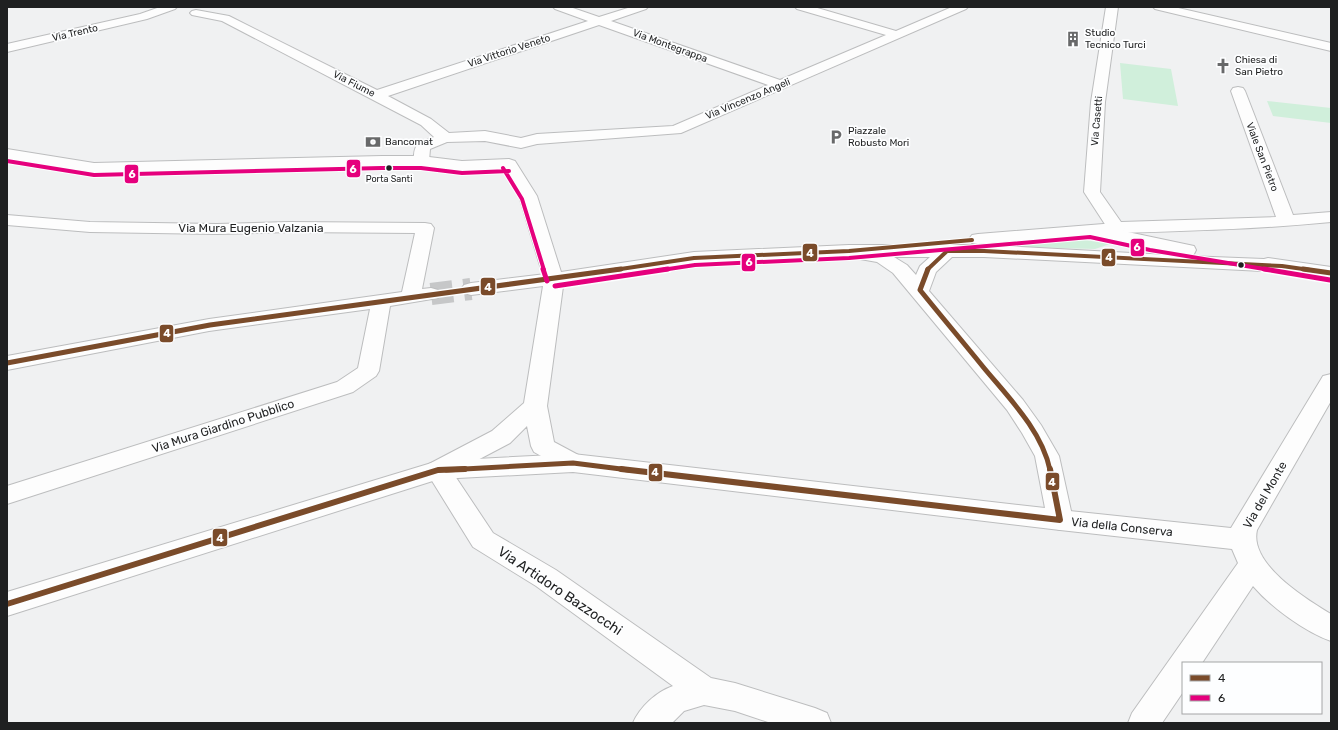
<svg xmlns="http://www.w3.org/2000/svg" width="1338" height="730" font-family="Rubik,sans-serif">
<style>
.green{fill:#d0efdb}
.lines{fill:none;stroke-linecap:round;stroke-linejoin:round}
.street-tunnel{stroke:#c6c7c8;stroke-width:22;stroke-dasharray:22 11;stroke-linecap:butt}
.street-casing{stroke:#bcbdbe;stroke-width:2}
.secondary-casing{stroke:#bcbdbe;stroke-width:2}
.street{fill:#fdfdfd;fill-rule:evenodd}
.secondary{fill:#fdfdfd;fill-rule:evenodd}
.bus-1-far2-casing{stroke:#fdfeff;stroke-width:6}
.bus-1-far1-casing{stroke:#fdfeff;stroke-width:8}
.bus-1-casing{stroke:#fdfeff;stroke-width:10}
.bus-2-far1-casing{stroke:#fdfeff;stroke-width:6}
.bus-2-casing{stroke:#fdfeff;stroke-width:8}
.bus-1-far2{stroke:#7a4b2a;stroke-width:4}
.bus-1-far1{stroke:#7a4b2a;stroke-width:5}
.bus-1{stroke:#7a4b2a;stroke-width:6}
.bus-2-far1{stroke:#e5007d;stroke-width:4}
.bus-2{stroke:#e5007d;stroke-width:5}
.bus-dot{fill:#1f2021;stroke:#fdfeff;stroke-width:1.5}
.labels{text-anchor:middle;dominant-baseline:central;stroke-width:3.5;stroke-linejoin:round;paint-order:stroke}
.far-bus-label{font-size:9px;fill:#1f2021;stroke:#fdfeff}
.far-street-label{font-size:10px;fill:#1f2021;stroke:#fdfeff}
.far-poi-label{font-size:10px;fill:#1f2021;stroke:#fdfeff;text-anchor:start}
.street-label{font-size:12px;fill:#1f2021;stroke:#fdfeff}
.near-street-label{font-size:14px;fill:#1f2021;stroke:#fdfeff}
.line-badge{stroke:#fdfeff;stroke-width:1.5}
.badge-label{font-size:11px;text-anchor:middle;font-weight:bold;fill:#fff}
</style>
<rect width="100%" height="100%" fill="#f0f1f2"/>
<!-- green -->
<path class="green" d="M1120 63 1171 69 1178 106 1123 99Z
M1267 101 1331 108V123L1273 116Z
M1054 239 1085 240 1110 244 1095 249 947 245Z"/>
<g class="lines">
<!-- street-tunnel -->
<path class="street-tunnel" d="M431 294 471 289"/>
<!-- street casing -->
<g class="street-casing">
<path id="street" d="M160 7H177L175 9 147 19 7 52V44L140 14Z
M553 7H570L599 17 631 7H648L646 9 611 21 780 80 886 35 797 9 795 7H814L896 31 952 7H968L966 9 681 133 537 144 521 148 485 141 447 142 430 149 429 161 427 164 421 166 415 164C413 161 413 159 414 155 415 141 423 141 434 137L421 125 222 21 192 15 190 13 192 11 196 10 229 16 377 90 588 21 555 9ZM599 25 768 85 673 126 537 134 521 138 485 131 449 133 431 119 388 96Z
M1106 7H1118L1105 102 1100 192 1121 222 1276 217 1231 91 1233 88 1238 87 1243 88 1245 91 1293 215 1331 212V222C1260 229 1188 231 1116 233L1110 232 1084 192 1091 102Z
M7 215 90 222 217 224 289 222 425 223 431 224 434 228 422 289 431 288 438 290 441 294 438 298 390 306 379 371 376 376 353 392 7 504V486L337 382 358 368 370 309 209 331 7 370V356L209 319 402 292 415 233 289 232 217 234 90 232 7 225Z
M554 273 561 275 564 279 547 406 554 442 582 457 585 463 582 469 573 472 564 469 534 452 531 446 527 426 510 443 453 473 493 533 556 570 711 678 735 683 815 708 827 713 831 723H771L735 711 704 705 684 711 672 723H633C640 707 656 692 673 686L536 586 473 547 429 476 425 470 429 464 492 431 524 403 543 286 471 295 464 293 461 289 464 285 471 283Z
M1331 374V401L1257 530C1249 564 1306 599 1331 614V641C1305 632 1271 607 1253 586L1202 663H1183V692L1162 723H1128L1132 713 1238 563 1232 549 1060 530 1051 527 1047 520 1051 513 1060 510 1231 528 1320 381 1323 376Z"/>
</g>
<!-- secondary casing -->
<g class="secondary-casing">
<path id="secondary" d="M1153 7H1174L1331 43V51L1159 10 1155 9Z
M7 149 94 163 382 156H421L462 161 509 159 515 161 537 196 561 272 694 252 849 245H984L1187 256 1092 235 978 244 972 243 969 239 972 235 978 234 1116 223 1122 224 1125 228 1123 231 1194 246 1196 250 1194 254 1187 256 1264 259 1268 258 1331 267V279L1282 272 984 257H952L936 272 929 291 1023 400 1041 425 1059 456 1073 520 1069 527 1060 530 573 472 439 479 7 616V592L438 461 573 454 1045 508 1035 456 1022 433 1007 410 893 273 877 262 849 257 694 264 554 285 547 283 544 279 519 196 504 169 462 171 421 166H382L94 173 7 159ZM894 257H930L920 266 916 275 907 265Z"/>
</g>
<!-- street -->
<use href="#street" class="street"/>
<!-- secondary -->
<use href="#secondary" class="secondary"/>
<!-- bus-1-far2 casing -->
<g class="bus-1-far2-casing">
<path id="bus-1-far2" d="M614 270 694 258 849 251 972 240
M927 270 947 251H984L1282 266 1310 270"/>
</g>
<!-- bus-1-far1 casing -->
<g class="bus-1-far1-casing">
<path id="bus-1-far1" d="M928 269 920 290C941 316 963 342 984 368 1009 398 1042 431 1050 470
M1303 269 1331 273
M7 363 210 325 621 269
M446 470 573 463 629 470"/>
</g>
<!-- bus-1 casing -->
<g class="bus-1-casing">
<path id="bus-1" d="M621 469 1060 520 1050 469
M7 604 438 470 465 469"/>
</g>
<!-- bus-2-far1 casing -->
<g class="bus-2-far1-casing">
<path id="bus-2-far1" d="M7 161 94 175 382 168H421L462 173 509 171
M503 168 522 199 544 270
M662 270 695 265 849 258 1090 237 1150 250 1270 270"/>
</g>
<!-- bus-2 casing -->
<g class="bus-2-casing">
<path id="bus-2" d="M543 269 547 281
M1264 269 1330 280
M555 286 668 269"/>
</g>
<!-- bus-1-far2 -->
<use href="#bus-1-far2" class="bus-1-far2"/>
<!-- bus-1-far1 -->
<use href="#bus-1-far1" class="bus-1-far1"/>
<!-- bus-1 -->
<use href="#bus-1" class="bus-1"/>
<!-- bus-2-far1 -->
<use href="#bus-2-far1" class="bus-2-far1"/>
<!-- bus-2 -->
<use href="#bus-2" class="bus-2"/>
</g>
<!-- icons -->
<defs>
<g id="building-bare" transform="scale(1.2)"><path d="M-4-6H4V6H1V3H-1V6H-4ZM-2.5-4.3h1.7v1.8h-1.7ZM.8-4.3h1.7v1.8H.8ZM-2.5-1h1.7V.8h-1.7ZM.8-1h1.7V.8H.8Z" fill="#68696a" stroke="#fdfeff" stroke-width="2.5" paint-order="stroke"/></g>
<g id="church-bare" transform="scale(1.2)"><path d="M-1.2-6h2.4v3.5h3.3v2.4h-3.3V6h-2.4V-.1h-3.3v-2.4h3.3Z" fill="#68696a" stroke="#fdfeff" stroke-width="2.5" paint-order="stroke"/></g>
<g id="parking-bare" transform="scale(1.2)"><path d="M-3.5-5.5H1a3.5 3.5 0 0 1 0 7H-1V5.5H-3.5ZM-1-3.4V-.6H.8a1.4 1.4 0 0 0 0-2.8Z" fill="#68696a" stroke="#fdfeff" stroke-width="2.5" paint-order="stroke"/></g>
<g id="bank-bare" transform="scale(1.2)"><path d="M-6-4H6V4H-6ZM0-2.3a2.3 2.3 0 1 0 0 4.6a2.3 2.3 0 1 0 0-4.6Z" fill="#68696a" stroke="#fdfeff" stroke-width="2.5" paint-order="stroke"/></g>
</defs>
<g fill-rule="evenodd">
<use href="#building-bare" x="1073" y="39"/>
<use href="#church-bare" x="1223" y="66"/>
<use href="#parking-bare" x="836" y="137"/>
<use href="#bank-bare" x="373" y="142"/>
</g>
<!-- markers -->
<g class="bus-dot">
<circle cx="389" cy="168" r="3.5"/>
<circle cx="1241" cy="265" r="3.5"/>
</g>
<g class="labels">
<!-- far-bus labels -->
<g class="far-bus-label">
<text x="389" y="179">Porta Santi</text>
</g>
<!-- far-street labels -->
<g class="far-street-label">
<text transform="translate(75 33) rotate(-13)">Via Trento</text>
<text transform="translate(670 46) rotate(20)">Via Montegrappa</text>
<text transform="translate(509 51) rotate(-18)">Via Vittorio Veneto</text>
<text transform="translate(354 84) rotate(27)">Via Fiume</text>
<text transform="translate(748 99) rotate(-23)">Via Vincenzo Angeli</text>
<text transform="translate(1097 121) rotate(-85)">Via Casetti</text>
<text transform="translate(1262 157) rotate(69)">Viale San Pietro</text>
</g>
<!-- far-poi labels -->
<g class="far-poi-label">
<text x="1085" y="33">Studio<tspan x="1085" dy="12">Tecnico Turci</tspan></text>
<text x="1235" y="60">Chiesa di<tspan x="1235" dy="12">San Pietro</tspan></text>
<text x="848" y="131">Piazzale<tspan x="848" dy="12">Robusto Mori</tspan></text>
<text x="385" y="142">Bancomat</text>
</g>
<!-- street labels -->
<g class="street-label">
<text x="251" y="228">Via Mura Eugenio Valzania</text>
<text transform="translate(223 426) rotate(-18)">Via Mura Giardino Pubblico</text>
<text transform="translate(1265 495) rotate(-60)">Via del Monte</text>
<text transform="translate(1122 527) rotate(6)">Via della Conserva</text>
</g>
<!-- near-street labels -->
<g class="near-street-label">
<text transform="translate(560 591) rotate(34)">Via Artidoro Bazzocchi</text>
</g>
</g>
<g class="line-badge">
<rect x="346" y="159" width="15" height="19" rx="4" fill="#e5007d"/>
<rect x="124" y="164" width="15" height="20" rx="4" fill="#e5007d"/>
<rect x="1130" y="238" width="15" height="19" rx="4" fill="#e5007d"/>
<rect x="802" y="243" width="16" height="19" rx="4" fill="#7a4b2a"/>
<rect x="1101" y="248" width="15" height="19" rx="4" fill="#7a4b2a"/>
<rect x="741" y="253" width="15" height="19" rx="4" fill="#e5007d"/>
<rect x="480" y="277" width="16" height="19" rx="4" fill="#7a4b2a"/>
<rect x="159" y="324" width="15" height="19" rx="4" fill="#7a4b2a"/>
<rect x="648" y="463" width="15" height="19" rx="4" fill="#7a4b2a"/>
<rect x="1045" y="472" width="15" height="19" rx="4" fill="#7a4b2a"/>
<rect x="212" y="528" width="16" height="19" rx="4" fill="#7a4b2a"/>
</g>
<g class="badge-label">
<text x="353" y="173">6</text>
<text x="132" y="178">6</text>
<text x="1137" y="251">6</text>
<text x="810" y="257">4</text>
<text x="1109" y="261">4</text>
<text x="749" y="266">6</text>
<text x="488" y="291">4</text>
<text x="167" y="337">4</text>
<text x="655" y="476">4</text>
<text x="1052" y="486">4</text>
<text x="220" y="542">4</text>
</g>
<!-- border -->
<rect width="1338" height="730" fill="none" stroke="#1f2021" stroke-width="16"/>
<!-- legend -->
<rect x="1182" y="662" width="140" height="52" fill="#fdfeff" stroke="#a4a5a6"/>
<rect x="1190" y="675" width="20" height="6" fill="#7a4b2a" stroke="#a4a5a6"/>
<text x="1218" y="682" font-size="12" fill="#1f2021">4</text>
<rect x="1190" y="695" width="20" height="6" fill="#e5007d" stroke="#a4a5a6"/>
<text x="1218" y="702" font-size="12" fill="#1f2021">6</text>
</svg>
